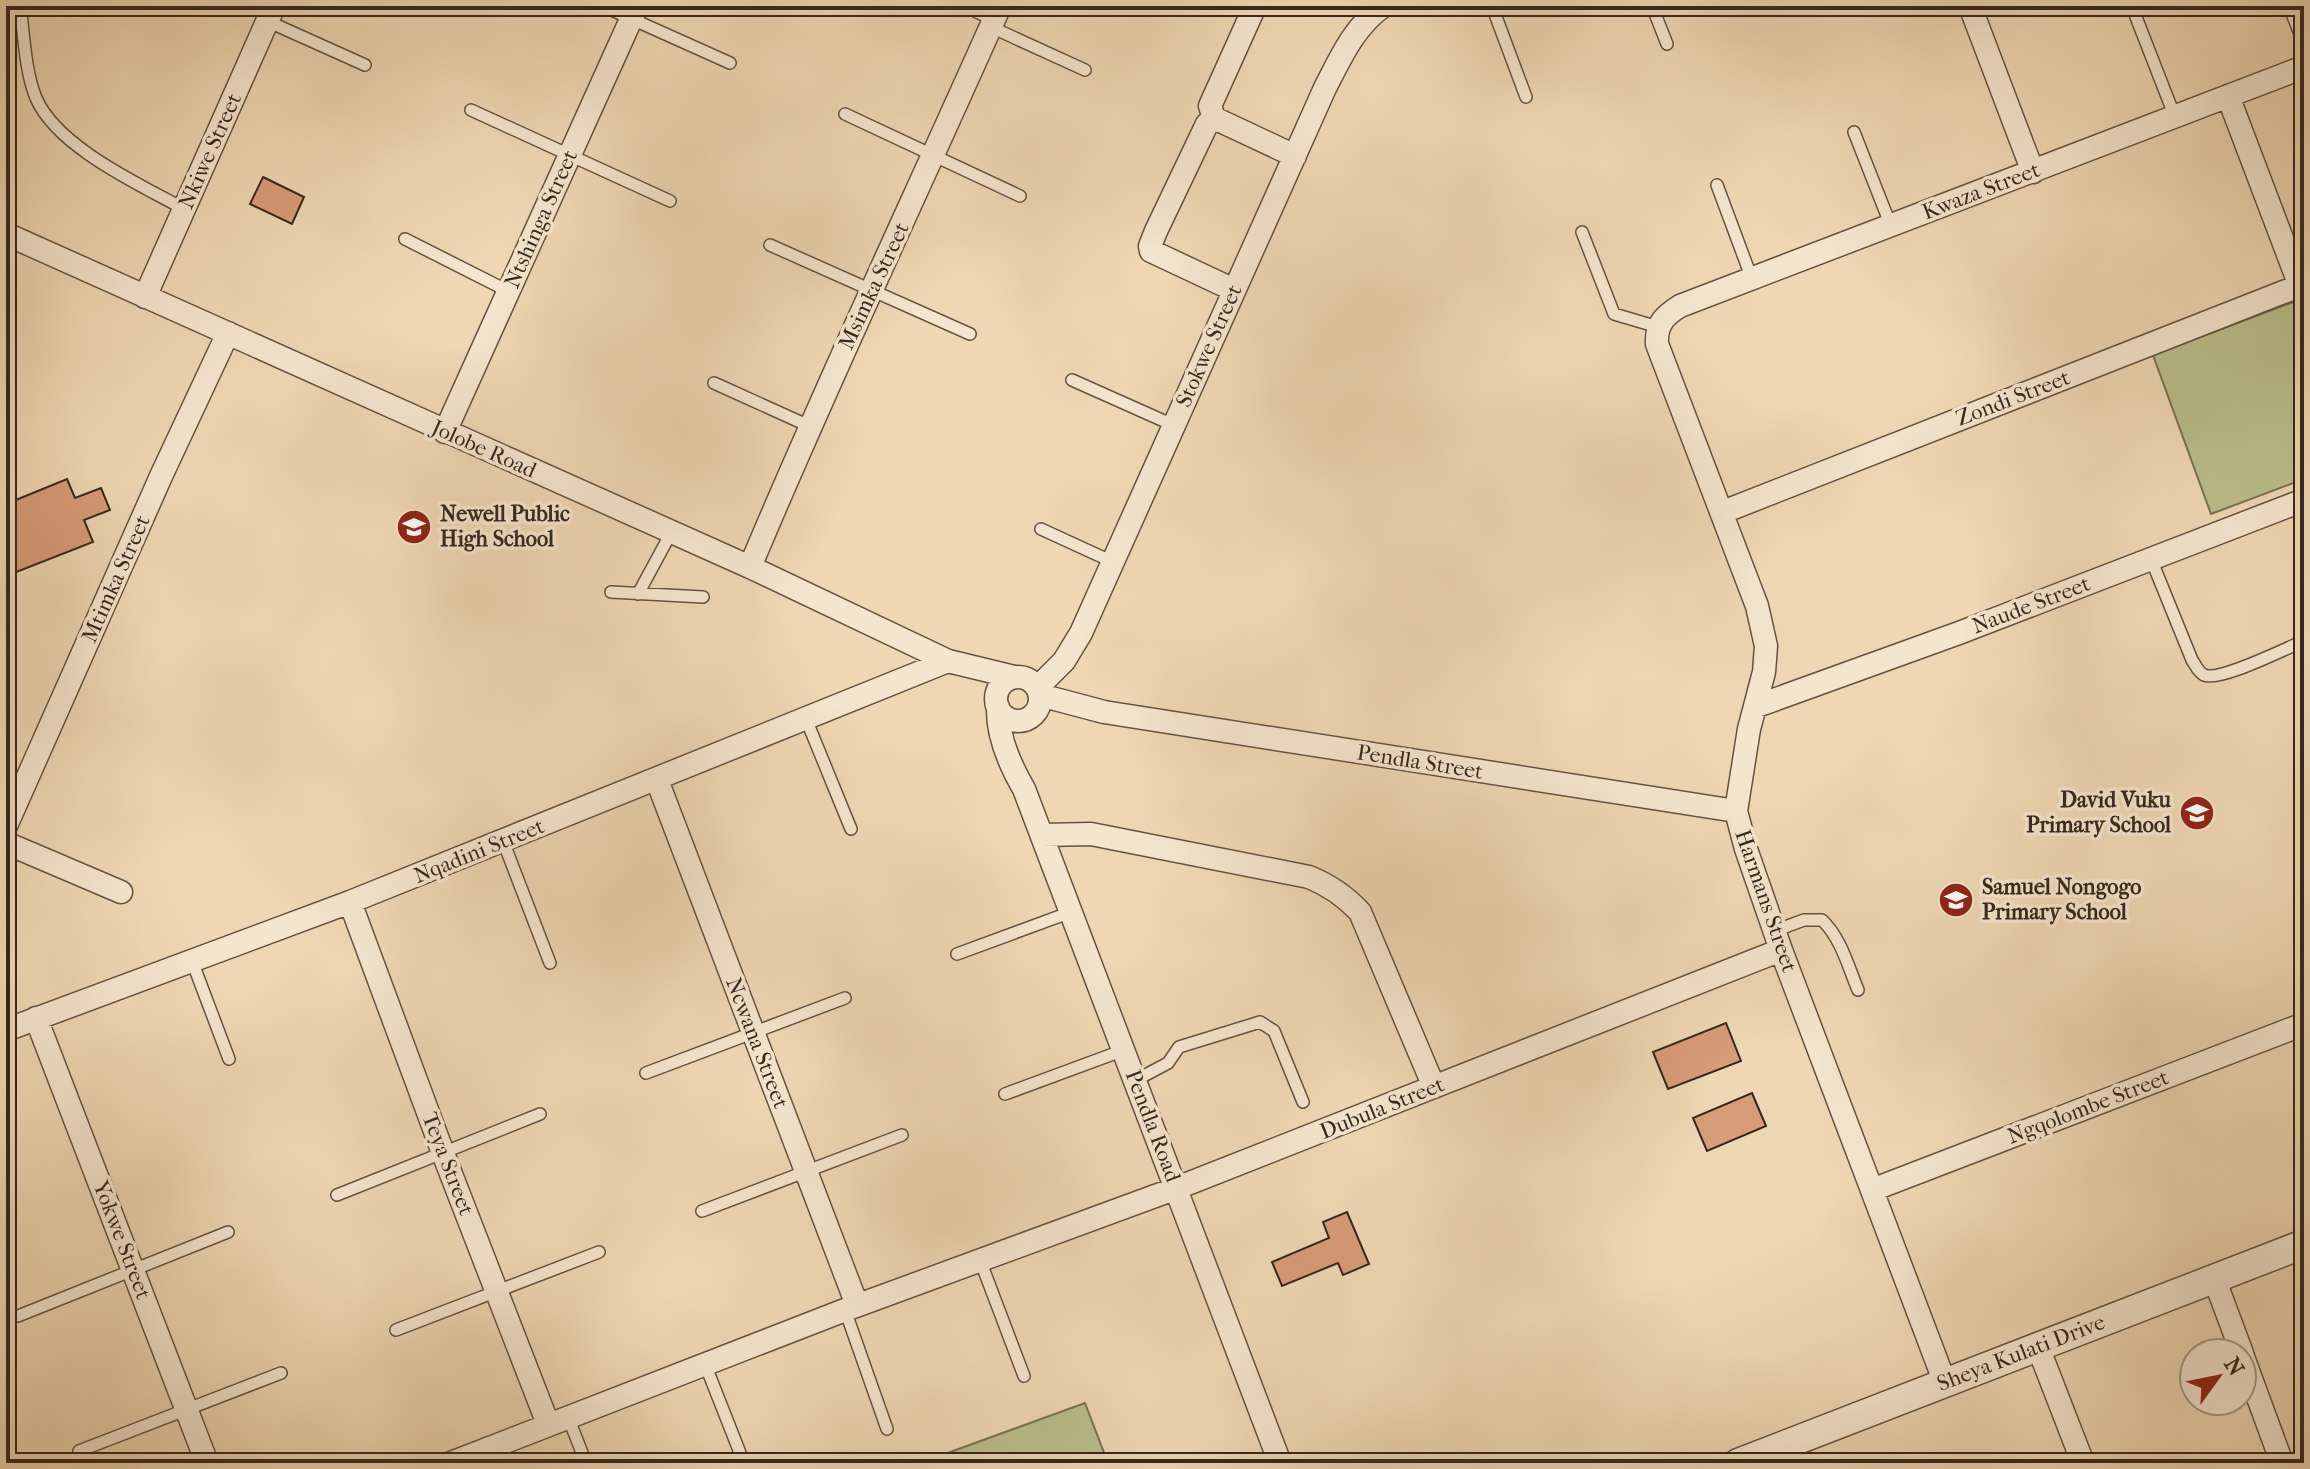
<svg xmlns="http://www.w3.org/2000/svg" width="2310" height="1469" font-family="'IM FELL French Canon',serif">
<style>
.green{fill:#babe8c;stroke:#787255;stroke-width:2}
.building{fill:#d79c78;stroke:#35271e;stroke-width:2}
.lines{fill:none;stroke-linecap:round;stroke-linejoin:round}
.service-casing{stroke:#645343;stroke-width:14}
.minor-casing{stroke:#645343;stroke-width:25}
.tertiary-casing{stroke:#645343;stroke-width:31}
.service{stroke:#f5e5ce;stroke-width:11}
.minor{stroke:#f5e5ce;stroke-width:22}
.tertiary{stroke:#f5e5ce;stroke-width:28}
.labels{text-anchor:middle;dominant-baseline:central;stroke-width:7;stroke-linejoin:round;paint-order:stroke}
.street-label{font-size:22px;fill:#35271e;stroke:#f5e5ce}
.poi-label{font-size:22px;font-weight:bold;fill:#35271e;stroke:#f5e5ce;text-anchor:start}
</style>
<rect width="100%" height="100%" fill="#efd7b3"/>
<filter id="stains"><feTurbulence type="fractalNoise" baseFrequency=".0025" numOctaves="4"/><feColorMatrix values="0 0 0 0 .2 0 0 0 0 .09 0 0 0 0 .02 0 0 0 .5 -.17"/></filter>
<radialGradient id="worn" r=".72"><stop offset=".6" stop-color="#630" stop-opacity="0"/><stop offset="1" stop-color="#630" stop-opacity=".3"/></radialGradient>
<!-- green -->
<path class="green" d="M2304 298V479L2211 514 2153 355Z
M1085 1403 1108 1463H920Z"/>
<!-- building -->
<path class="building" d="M263 177 304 197 292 224 250 204Z
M67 479 75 498 101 488 110 510 84 520 93 542 6 576V504Z
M1726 1023 1741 1061 1668 1089 1653 1052Z
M1752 1093 1766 1126 1707 1151 1693 1118Z
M1347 1212 1369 1264 1343 1275 1338 1263 1282 1286 1272 1262 1329 1238 1323 1222Z"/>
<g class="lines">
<!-- service casing -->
<g class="service-casing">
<path id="service" d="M20 6C24 35 25 71 36 98 57 147 139 184 184 209
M603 6 730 63
M964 6 994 20
M1492 6 1526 97
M1652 6 1667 44
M2289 6 2304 44
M2136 17 2175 117
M267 21 365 65
M991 27 1085 70
M471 110 670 201
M845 114 1020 196
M1854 132 1891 226
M1717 185 1752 279
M1582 232 1614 314 1658 327
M405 239 508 291
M770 245 970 334
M1072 380 1173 425
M714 383 809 426
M1041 529 1113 562
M2151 559 2192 660C2196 666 2198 672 2204 675 2220 682 2286 648 2304 641
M611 592 703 597
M638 594 671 533
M806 719 851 829
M6 774 25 783
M503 841 550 963
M1774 931 1804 920H1822C1841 938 1848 966 1858 990
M957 954 1071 912
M192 961 229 1059
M646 1073 845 998
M1136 1080 1168 1063 1179 1047 1260 1022 1274 1031 1303 1102
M1005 1094 1124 1050
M337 1195 540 1114
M702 1211 902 1135
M980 1260 1024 1376
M845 1310 887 1429
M18 1316 228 1232
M396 1330 599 1252
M705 1364 744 1463
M568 1417 586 1463
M79 1451 281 1373"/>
</g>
<!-- minor casing -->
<g class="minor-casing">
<path id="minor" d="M1970 6 2033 172
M2228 96 2300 286
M1214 118 1210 106 1255 6
M6 234 750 567 948 661 1014 677
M1234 290 1151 251 1150 246 1156 231 1207 124 1214 118 1295 156
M145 297 274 6
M445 432 637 6
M1723 512 2304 284
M750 567C829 378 917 193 1000 6
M996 699a22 22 0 1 1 44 0a22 22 0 1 1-44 0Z
M1037 688 1064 661 1081 633 1325 88C1341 57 1354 27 1383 6
M1040 695 1104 712 1736 811
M1757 706 1959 633 2304 500
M998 707C997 735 1010 765 1024 789L1280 1463
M657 780 857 1305
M6 826 162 474 228 333
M1042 835 1091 834 1309 877C1329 885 1345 896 1360 912L1434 1087
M6 843 121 892
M350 902 446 1161 548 1424
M36 1018 207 1463
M6 1030 350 902 948 661
M1872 1190 2304 1024
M2214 1278 2242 1353
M2038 1347 2083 1463
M2242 1354 2282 1463
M1945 1383 1781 950 1746 849 1736 811 1749 729 1764 672 1766 646 1757 606 1657 344C1656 324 1664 316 1680 306L2304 67
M451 1463 845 1310 1177 1188 1781 950"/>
</g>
<!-- tertiary casing -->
<g class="tertiary-casing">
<path id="tertiary" d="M1738 1463 2304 1244"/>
</g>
<!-- service -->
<use href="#service" class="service"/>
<!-- minor -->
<use href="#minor" class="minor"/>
<!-- tertiary -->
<use href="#tertiary" class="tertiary"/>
</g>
<!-- icons -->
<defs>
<g id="school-disc" transform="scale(1.8)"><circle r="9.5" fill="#8f2418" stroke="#f5e5ce"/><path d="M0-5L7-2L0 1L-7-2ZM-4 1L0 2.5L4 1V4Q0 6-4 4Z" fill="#fff"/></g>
</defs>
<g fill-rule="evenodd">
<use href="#school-disc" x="414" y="527"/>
<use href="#school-disc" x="2197" y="813"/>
<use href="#school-disc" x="1956" y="900"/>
</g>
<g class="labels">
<!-- street labels -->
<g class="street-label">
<text transform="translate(210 151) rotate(-66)">Nkiwe Street</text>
<text transform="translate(1981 191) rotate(-21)">Kwaza Street</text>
<text transform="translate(541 219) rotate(-66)">Ntshinga Street</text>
<text transform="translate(874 286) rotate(-65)">Msimka Street</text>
<text transform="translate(1209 346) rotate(-66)">Stokwe Street</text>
<text transform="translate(2013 398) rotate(-21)">Zondi Street</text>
<text transform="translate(484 449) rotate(24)">Jolobe Road</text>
<text transform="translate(116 579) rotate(-66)">Mtimka Street</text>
<text transform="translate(2031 605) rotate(-21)">Naude Street</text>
<text transform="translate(1420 762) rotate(9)">Pendla Street</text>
<text transform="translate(479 851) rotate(-22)">Nqadini Street</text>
<text transform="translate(1766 901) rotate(71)">Harmans Street</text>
<text transform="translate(757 1043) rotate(69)">Ncwana Street</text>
<text transform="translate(2088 1107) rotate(-21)">Ngqolombe Street</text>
<text transform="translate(1382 1108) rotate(-22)">Dubula Street</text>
<text transform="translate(1153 1126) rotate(69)">Pendla Road</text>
<text transform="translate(448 1164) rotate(69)">Teya Street</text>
<text transform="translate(122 1240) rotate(69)">Yokwe Street</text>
<text transform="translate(2021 1353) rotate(-21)">Sheya Kulati Drive</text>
</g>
<!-- poi labels -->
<g class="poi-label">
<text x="440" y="514">Newell Public<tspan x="440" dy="25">High School</tspan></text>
<text x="2171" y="800" text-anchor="end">David Vuku<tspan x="2171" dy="25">Primary School</tspan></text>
<text x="1982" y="887">Samuel Nongogo<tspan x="1982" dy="25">Primary School</tspan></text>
</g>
</g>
<!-- margin -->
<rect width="2310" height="1469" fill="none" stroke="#efd7b3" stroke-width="32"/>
<rect x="8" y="8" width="2294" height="1453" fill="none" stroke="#35271e" stroke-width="4"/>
<rect x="16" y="16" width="2278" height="1437" fill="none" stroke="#35271e" stroke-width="2"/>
<!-- north arrow -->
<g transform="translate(2218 1377) rotate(57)"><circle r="38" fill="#f5e5ce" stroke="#a89988" stroke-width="2"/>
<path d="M0-6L14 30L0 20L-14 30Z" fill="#8f2418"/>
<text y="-12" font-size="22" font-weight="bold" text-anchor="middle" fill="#35271e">N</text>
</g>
<rect width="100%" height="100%" filter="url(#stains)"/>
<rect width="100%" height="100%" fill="url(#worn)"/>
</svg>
